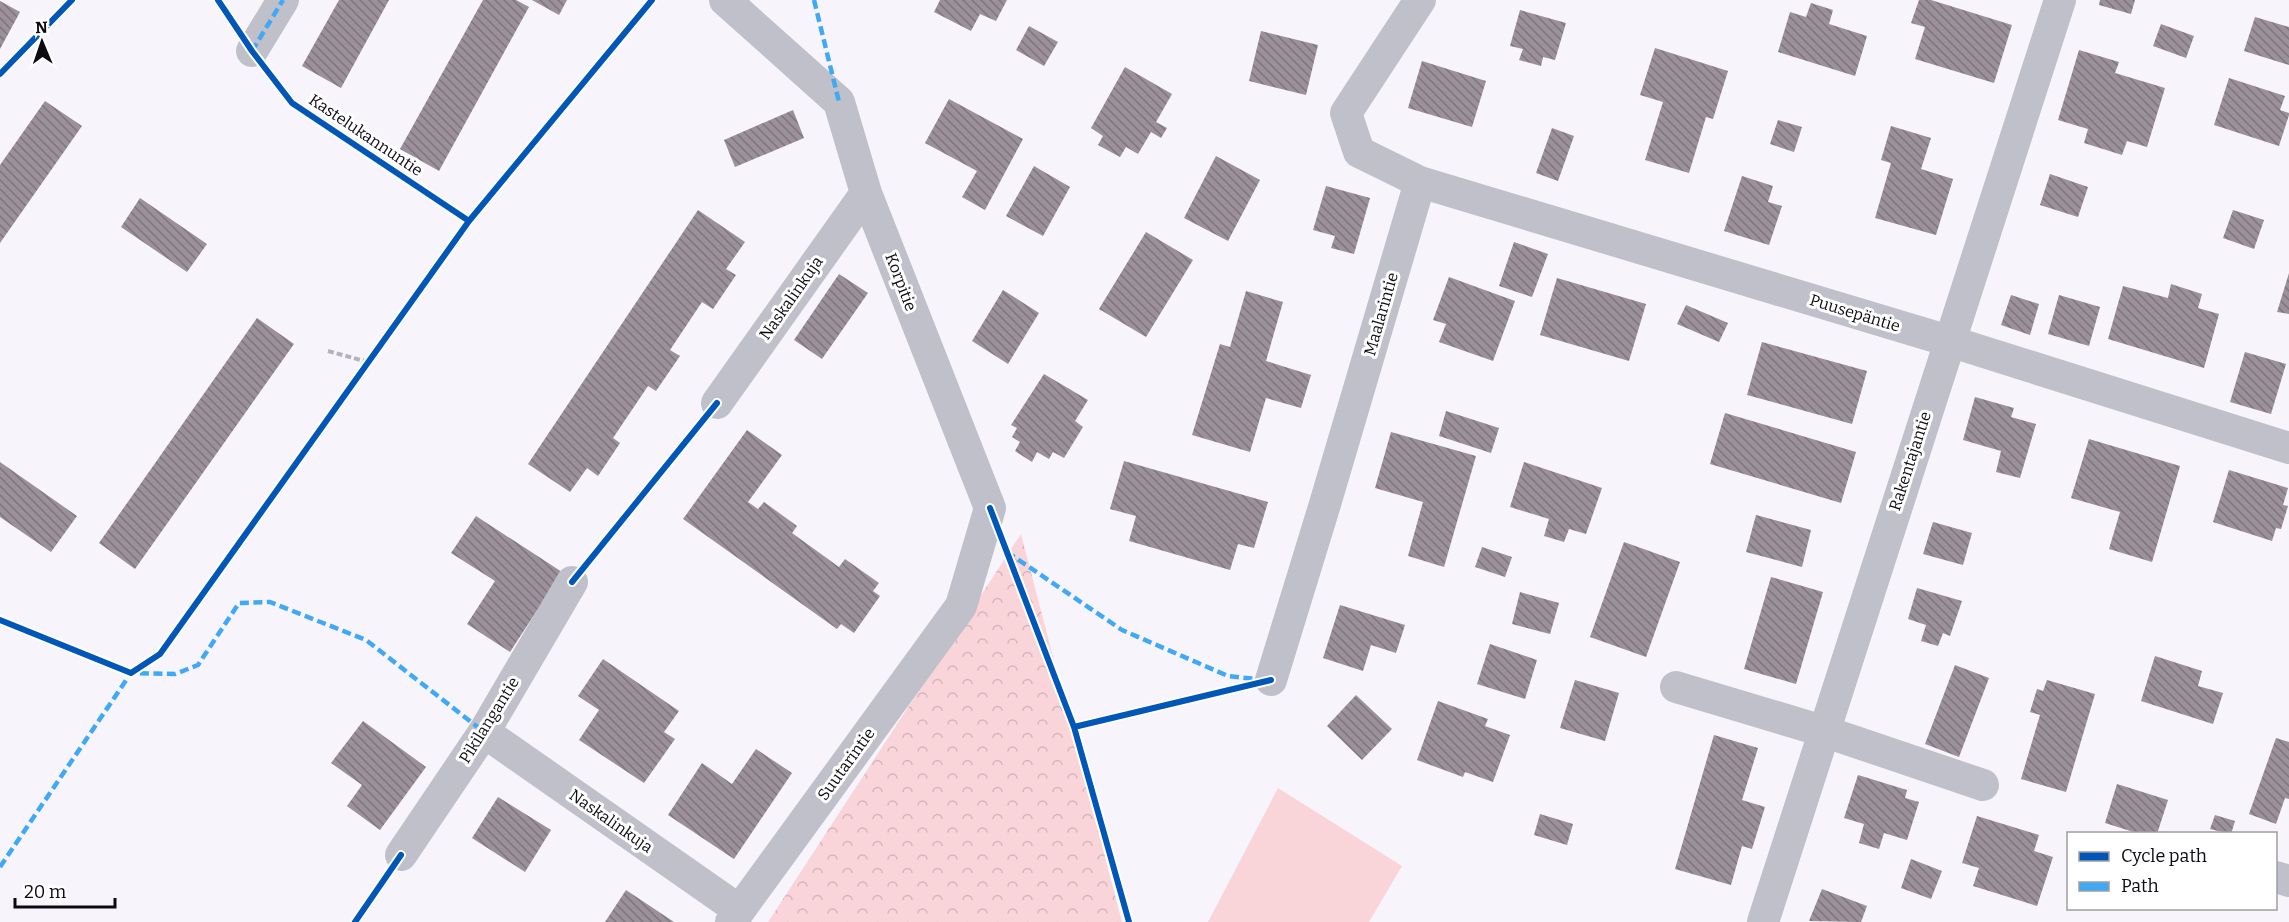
<svg xmlns="http://www.w3.org/2000/svg" width="2289" height="922" font-family="Bitter,serif">
<style>
.green{fill:#f9d5da}
.forest{fill:url(#forest-crowns)}
.building{fill:url(#building-back-hatch)}
.lines{fill:none;stroke-linecap:round;stroke-linejoin:round}
.path{stroke:#b3b4bb;stroke-width:4;stroke-dasharray:6 3;stroke-linecap:butt}
.minor{stroke:#bfc0c9;stroke-width:32}
.quiet{stroke:#3fa9f5;stroke-width:4.5;stroke-dasharray:9 4.5;stroke-linecap:butt}
.cycleway-casing{stroke:#fff;stroke-width:10}
.cycleway{stroke:#0057b8;stroke-width:6}
.labels{text-anchor:middle;dominant-baseline:central;stroke-width:6;stroke-linejoin:round;paint-order:stroke}
.street-label{font-size:16px;fill:#0d0a11;stroke:#fff}
</style>
<defs>
<pattern id="forest-crowns" width="20" height="18" patternUnits="userSpaceOnUse" patternTransform="scale(1.5)"><rect width="20" height="18" fill="#f9d5da"/><path d="M2 6a3 3 0 1 1 6 0M12 15a3 3 0 1 1 6 0" fill="none" stroke="#d4b6ba"/></pattern>
<pattern id="building-back-hatch" width="6" height="6" patternUnits="userSpaceOnUse" patternTransform="scale(1.5)"><rect width="6" height="6" fill="#9c919b"/><path d="M-1 5l2 2M0 0l6 6M5-1l2 2" fill="none" stroke="#7e757d"/></pattern>
</defs>
<rect width="100%" height="100%" fill="#f7f4fb"/>
<!-- green -->
<path class="green" d="M1278 788 1402 866 1369 922H1208Z"/>
<!-- forest -->
<path class="forest" d="M1021 534 1122 922H768Z"/>
<!-- building -->
<path class="building" d="M339 0H389L341 88 302 66Z
M483 0H516L529 7 439 171 400 149Z
M532 0H567L559 15Z
M940 0H1007L996 21 980 14 971 31 934 12Z
M1919 0H1931L2012 25 1994 83 1915 59 1925 27 1911 23Z
M2100 0H2135L2131 14 2099 5Z
M0 1 20 12 0 49Z
M1811 3 1833 10 1829 24 1867 36 1855 76 1778 52 1790 12 1806 17Z
M1520 10 1566 23 1555 60 1543 57 1541 66 1519 60 1523 49 1510 46Z
M2255 17 2289 27V65L2244 51Z
M2161 24 2194 36 2186 58 2153 46Z
M1029 26 1058 42 1044 66 1016 50Z
M1261 31 1318 45 1306 95 1249 81Z
M1655 48 1728 71 1713 119 1706 117 1689 173 1645 160 1663 102 1640 95Z
M2079 50 2119 62 2115 73 2165 88 2147 147 2127 141 2122 155 2084 143 2088 129 2058 120Z
M1422 61 1486 81 1472 127 1408 108Z
M1125 67 1172 94 1156 122 1167 128 1161 138 1151 132 1138 154 1126 147 1120 157 1098 145 1103 136 1091 128Z
M2229 78 2285 96 2280 110 2289 113V115L2279 146 2214 125Z
M949 99 1023 139 985 210 962 197 977 171 925 143Z
M45 101 82 126 0 243V165Z
M793 110 804 138 735 167 724 140Z
M1778 120 1802 127 1794 152 1770 144Z
M1891 126 1931 138 1921 169 1953 179 1936 235 1875 218 1891 163 1881 160Z
M1552 128 1574 136 1558 181 1536 173Z
M1216 156 1260 180 1228 241 1184 218Z
M1034 166 1070 187 1043 236 1006 216Z
M2050 174 2088 187 2078 217 2040 205Z
M1742 176 1773 186 1768 202 1782 206 1769 245 1724 231Z
M1326 186 1370 198 1354 254 1331 248 1335 236 1313 230Z
M140 198 207 244 187 272 121 227Z
M698 210 745 242 726 269 736 275 713 309 702 302 670 350 680 356 656 391 648 386 613 438 620 443 598 476 587 468 570 492 528 464Z
M2233 210 2264 220 2254 249 2223 238Z
M1146 232 1193 260 1146 337 1099 309Z
M1514 242 1548 254 1532 297 1499 286Z
M2289 273V314L2277 312Z
M839 274 868 293 822 359 794 340Z
M1449 277 1515 301 1493 361 1439 342 1446 324 1433 320Z
M1557 278 1646 304 1629 361 1540 335Z
M2171 284 2202 294 2198 308 2219 314 2204 368 2108 339 2123 286 2168 298Z
M1003 290 1039 313 1008 364 972 341Z
M1246 291 1283 302 1266 361 1311 375 1301 408 1266 398 1250 452 1192 435 1220 344 1230 347Z
M2011 295 2039 304 2030 335 2001 325Z
M2059 295 2100 307 2089 346 2048 334Z
M1686 305 1728 323 1719 342 1677 324Z
M257 318 294 344 135 569 99 543Z
M1762 342 1867 371 1852 424 1747 395Z
M2245 352 2286 364 2271 414 2230 402Z
M1044 374 1088 400 1075 421 1083 427 1064 458 1053 452 1049 459 1037 452 1032 462 1015 451 1020 442 1012 437 1017 428 1011 425Z
M1975 397 2014 408 2011 417 2036 424 2020 478 1996 472 2001 451 1963 440Z
M1446 411 1499 428 1491 453 1439 436Z
M1725 413 1856 452 1841 503 1710 464Z
M747 430 782 455 748 502 758 509 764 502 797 526 792 533 839 567 845 559 879 583 873 591 880 596 854 633 841 624 837 629 683 519Z
M1391 432 1476 456 1444 567 1408 556 1423 502 1375 488Z
M2089 439 2180 466 2152 562 2109 549 2120 512 2071 498Z
M1124 461 1268 502 1254 548 1238 544 1230 570 1129 541 1136 516 1110 509Z
M0 462 77 516 51 552 0 517Z
M1524 462 1602 488 1586 534 1569 529 1564 542 1544 536 1549 519 1510 507Z
M2229 470 2288 488 2283 505 2288 506 2281 529 2276 528 2272 541 2213 522Z
M1756 515 1811 530 1802 567 1746 552Z
M476 516 562 572 510 652 467 624 495 581 451 553Z
M1933 522 1972 533 1963 565 1923 554Z
M1624 542 1680 562 1646 657 1590 637Z
M1482 547 1512 557 1505 577 1475 567Z
M1771 577 1823 592 1796 684 1744 669Z
M1917 588 1962 601 1950 636 1943 633 1938 646 1921 641 1926 625 1908 619Z
M1520 592 1559 603 1550 634 1512 624Z
M1340 605 1405 625 1396 653 1371 645 1363 671 1323 658Z
M1490 644 1537 660 1525 699 1477 684Z
M2155 656 2202 671 2198 686 2223 693 2213 724 2141 701Z
M603 659 679 711 664 732 675 739 644 783 579 740 599 710 578 696Z
M1955 665 1989 678 1959 757 1925 744Z
M1575 680 1619 693 1605 741 1560 728Z
M2047 680 2095 694 2066 792 2021 779 2040 715 2030 712 2037 689 2043 691Z
M1356 695 1392 729 1362 760 1327 726Z
M1438 701 1488 719 1485 726 1510 735 1493 782 1465 772 1463 777 1417 760Z
M363 721 426 767 380 830 347 806 362 785 331 763Z
M1714 735 1758 748 1742 800 1765 807 1752 849 1742 846 1731 885 1675 869Z
M2276 738 2289 742V799L2285 798 2276 824 2249 814Z
M756 749 792 773 734 859 668 815 702 763 732 784Z
M1858 775 1907 790 1905 798 1919 802 1907 840 1884 833 1879 849 1859 843 1864 824 1844 818Z
M2117 784 2168 800 2157 834H2140L2105 823Z
M498 797 551 830 525 872 472 838Z
M1540 814 1573 824 1567 845 1534 835Z
M2215 815 2235 821 2231 834 2210 829Z
M1977 816 2039 835 2034 851 2053 857 2037 906 1973 886 1979 868 1962 863Z
M1911 859 1942 871 1931 899 1901 888Z
M1822 889 1867 906 1861 922 1809 921Z
M626 890 674 922H605Z"/>
<g class="lines">
<!-- path -->
<path class="path" d="M328 351 368 362"/>
<!-- minor -->
<path class="minor" d="M725 0 839 102 866 193 990 508 961 606 731 922
M252 51 283 0
M1420 182 1949 341 2289 448
M717 403 866 193
M1271 680 1325 504 1420 182 1359 152 1346 113 1420 0
M1676 687 1823 731 1983 785
M484 732 739 910
M401 855 484 732 572 582
M2276 877 2289 881
M1763 922 2060 0"/>
<!-- quiet -->
<path class="quiet" d="M814 0 839 102
M252 51 283 0
M1007 552 1122 630 1228 676 1256 679
M0 867 131 673 175 674 198 665 239 603 270 602 366 640 484 732"/>
<!-- cycleway casing -->
<g class="cycleway-casing">
<path id="cycleway" d="M218 0 252 51 292 103 469 221
M0 74 72 0
M990 508 1074 727 1129 922
M572 582 717 403
M0 620 131 673 160 654 469 221 652 0
M1074 727 1271 680
M355 922 401 855"/>
</g>
<!-- cycleway -->
<use href="#cycleway" class="cycleway"/>
</g>
<g class="labels">
<!-- street labels -->
<g class="street-label">
<text transform="translate(366 135) rotate(34)">Kastelukannuntie</text>
<text transform="translate(901 282) rotate(69)">Korpitie</text>
<text transform="translate(791 298) rotate(-55)">Naskalinkuja</text>
<text transform="translate(1855 313) rotate(17)">Puusepäntie</text>
<text transform="translate(1381 314) rotate(-74)">Maalarintie</text>
<text transform="translate(1910 461) rotate(-72)">Rakentajantie</text>
<text transform="translate(489 720) rotate(-58)">Pikilangantie</text>
<text transform="translate(846 764) rotate(-54)">Suutarintie</text>
<text transform="translate(611 821) rotate(35)">Naskalinkuja</text>
</g>
</g>
<!-- legend -->
<rect x="2067" y="832" width="210" height="78" fill="#ffffff" stroke="#9e9da0" stroke-width="1.5"/>
<rect x="2079" y="852" width="30" height="9" fill="#0057b8" stroke="#9e9da0" stroke-width="1.5"/>
<text x="2121" y="862" font-size="18" fill="#0d0a11">Cycle path</text>
<rect x="2079" y="882" width="30" height="9" fill="#3fa9f5" stroke="#9e9da0" stroke-width="1.5"/>
<text x="2121" y="892" font-size="18" fill="#0d0a11">Path</text>
<!-- north arrow -->
<g transform="translate(42 42) rotate(358)" stroke="#ffffff" stroke-width="4.5" paint-order="stroke">
<path d="M0-4.5L10 22L0 15L-10 22Z" fill="#0d0a11"/>
<text y="-9" font-size="16" font-weight="bold" text-anchor="middle" fill="#0d0a11">N</text>
</g>
<!-- scale -->
<path d="M15 898v9h100v-9" fill="none" stroke="#0d0a11" stroke-width="3"/>
<text x="24" y="898" font-size="18" fill="#0d0a11" stroke="#ffffff" stroke-width="4.5" paint-order="stroke">20 m</text>
</svg>
